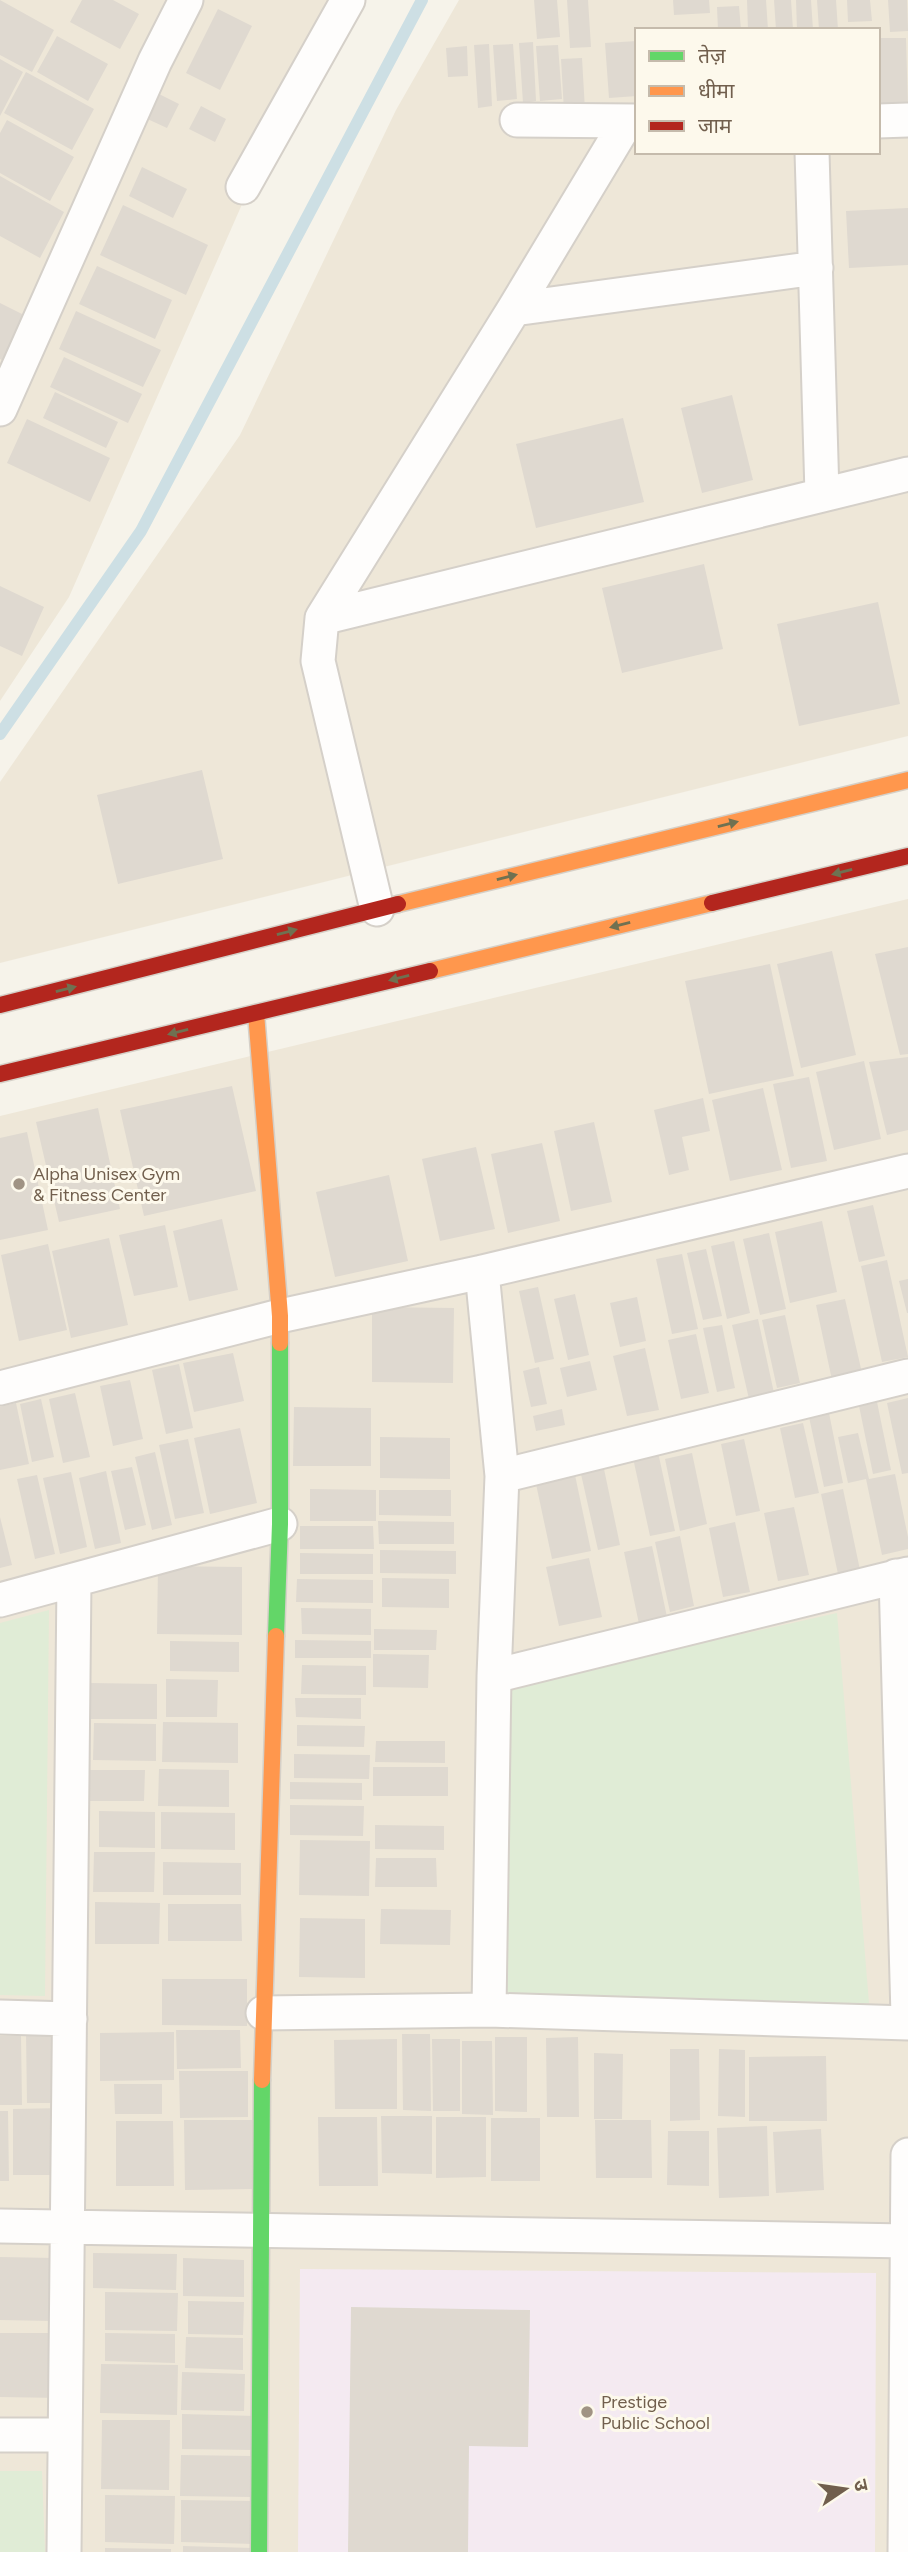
<svg xmlns="http://www.w3.org/2000/svg" width="908" height="2552" font-family="Figtree,'Noto Sans Devanagari',sans-serif">
<style>
.residential{fill:#eee7d8;fill-rule:evenodd}
.education{fill:#f4eaf1}
.green{fill:#e0ecd6}
.lines{fill:none;stroke-linecap:round;stroke-linejoin:round}
.stream{stroke:#cddfe4;stroke-width:12}
.building{fill:#dfd9d0}
.street-casing{stroke:#d5d0c9;stroke-width:37}
.fast-casing{stroke:#d5d0c8;stroke-width:19}
.slow-casing{stroke:#d5d0c8;stroke-width:19}
.jam-casing{stroke:#d5d0c8;stroke-width:19}
.street{stroke:#fefdfc;stroke-width:33}
.fast{stroke:#63d668;stroke-width:16}
.slow{stroke:#ff974d;stroke-width:16}
.jam{stroke:#b3261e;stroke-width:16}
.oneway{fill:#6f7151}
.poi-dot{fill:#a09384;stroke:#fdf9ec;stroke-width:2.5}
.labels{text-anchor:middle;dominant-baseline:central;stroke-width:6;stroke-linejoin:round;paint-order:stroke}
.poi-label{font-size:18px;fill:#715f4d;stroke:#fdf9ec;text-anchor:start}
</style>
<rect width="100%" height="100%" fill="#f6f3ea"/>
<!-- residential -->
<path class="residential" d="M0 0H332L69 597 0 701Z
M459 0H908V736L0 963V782L240 435 396 110ZM637 30H878V152H637Z
M908 899V2552H0V1116Z"/>
<!-- education -->
<path class="education" d="M300 2269 876 2273 875 2552H298Z"/>
<!-- green -->
<path class="green" d="M49 1610 45 1996 0 1995V1623Z
M837 1613 869 2003 505 2001 501 1688Z
M0 2471H42L45 2552H0Z"/>
<g class="lines">
<!-- stream -->
<path class="stream" d="M0 734 141 531 422 0"/>
</g>
<!-- building -->
<path class="building" d="M0 0 54 30 32 72 0 55Z
M82 0H113L139 14 120 49 70 22Z
M534 0H557L560 37 537 39Z
M567 0H588L591 47 570 48Z
M673 0H709L710 13 674 15Z
M747 0H766L768 30H748Z
M774 0H791L793 30H776Z
M796 0H811L813 30H797Z
M817 0H836L838 30H819Z
M847 0H870L872 21 848 22Z
M888 0H907L908 31 890 32Z
M739 6 741 30H718L717 7Z
M218 9 252 26 220 90 186 73Z
M57 36 108 64 88 101 37 72Z
M878 38H906L908 108 878 109Z
M637 41V96L609 98 605 43Z
M533 42 536 101 523 103 519 43Z
M489 44 492 106 478 108 474 45Z
M513 44 517 99 497 101 493 45Z
M558 45 562 99 540 101 536 46Z
M467 46 468 76 448 77 446 48Z
M582 58 585 110 564 111 561 59Z
M0 59 23 72 0 116Z
M26 72 94 109 72 150 4 113Z
M153 91 179 104 167 128 141 116Z
M201 106 226 119 215 142 189 129Z
M7 120 74 157 50 201 0 173V133Z
M142 167 187 189 173 218 129 196Z
M0 176 64 212 40 258 0 236Z
M123 205 208 245 186 295 100 255Z
M908 208V265L849 268 846 211Z
M97 266 172 300 155 339 79 304Z
M0 303 30 318 9 364 0 359Z
M76 311 161 350 143 387 59 349Z
M64 357 142 394 128 423 50 387Z
M55 392 118 422 106 448 43 418Z
M732 395 753 480 702 493 681 408Z
M623 418 644 502 536 528 516 444Z
M27 419 110 458 90 502 7 463Z
M704 564 723 649 622 673 602 588Z
M0 586 44 607 22 656 0 646Z
M878 602 900 704 799 726 777 624Z
M202 770 223 859 118 884 97 795Z
M908 947V1054L900 1055 875 954Z
M832 951 856 1055 801 1068 777 964Z
M770 964 794 1076 709 1094 685 981Z
M908 1057V1130L887 1135 869 1062Z
M864 1061 881 1139 834 1150 816 1072Z
M809 1077 827 1161 791 1168 773 1084Z
M232 1086 256 1191 144 1216 120 1110Z
M763 1088 782 1170 730 1181 712 1100Z
M703 1098 710 1131 682 1137 689 1170 669 1175 654 1110Z
M98 1108 120 1209 59 1222 36 1122Z
M594 1122 612 1202 571 1211 554 1131Z
M27 1132 48 1230 0 1240V1138Z
M542 1143 560 1221 508 1233 491 1154Z
M476 1147 495 1229 440 1241 422 1159Z
M389 1175 408 1261 335 1277 316 1192Z
M873 1205 885 1256 859 1262 847 1211Z
M222 1219 238 1290 189 1301 173 1231Z
M822 1221 837 1292 790 1303 775 1232Z
M165 1225 178 1287 134 1296 119 1235Z
M769 1233 786 1309 760 1315 743 1239Z
M109 1238 128 1325 71 1338 52 1251Z
M734 1241 750 1313 727 1319 711 1246Z
M48 1244 67 1330 19 1341 1 1255Z
M706 1249 722 1316 703 1320 687 1253Z
M682 1254 698 1329 672 1334 656 1259Z
M887 1260 908 1357 882 1362 861 1266Z
M908 1279V1313H907L899 1281Z
M538 1287 554 1359 535 1363 519 1291Z
M575 1294 589 1355 568 1360 554 1299Z
M637 1297 646 1341 620 1347 610 1303Z
M845 1299 862 1373 832 1380 816 1305Z
M372 1307 454 1308 453 1383 372 1382Z
M785 1315 800 1383 777 1388 762 1320Z
M758 1319 774 1393 749 1399 732 1325Z
M722 1325 735 1388 717 1392 703 1328Z
M696 1334 709 1393 681 1399 668 1340Z
M645 1348 659 1410 627 1416 613 1356Z
M233 1353 244 1401 194 1412 183 1363Z
M590 1361 597 1390 567 1397 560 1368Z
M179 1364 193 1428 166 1434 152 1370Z
M539 1367 547 1404 531 1407 523 1371Z
M130 1380 143 1439 113 1446 100 1386Z
M75 1393 90 1457 63 1463 49 1399Z
M908 1398V1473L902 1474 887 1403Z
M41 1399 54 1457 32 1462 20 1404Z
M877 1402 891 1470 873 1474 859 1406Z
M16 1403 29 1464 0 1470V1407Z
M294 1407 371 1408V1466H293Z
M562 1409 565 1425 536 1431 533 1416Z
M829 1413 843 1483 824 1487 809 1417Z
M803 1423 819 1493 795 1498 780 1428Z
M240 1428 257 1503 210 1514 194 1438Z
M858 1433 869 1479 895 1474 908 1537V1549L882 1555 866 1479 848 1483 838 1437Z
M380 1437 450 1438V1479L380 1478Z
M188 1439 204 1513 175 1519 159 1445Z
M744 1439 760 1511 736 1516 721 1444Z
M155 1452 172 1525 152 1530 135 1457Z
M658 1452 675 1531 650 1536 633 1458Z
M692 1453 707 1524 680 1531 665 1459Z
M132 1467 146 1525 125 1530 111 1471Z
M604 1469 620 1545 598 1550 581 1474Z
M106 1471 121 1543 95 1549 79 1478Z
M71 1472 87 1547 60 1554 43 1478Z
M37 1475 55 1554 35 1559 17 1479Z
M575 1475 591 1551 552 1559 536 1484Z
M310 1489 376 1490V1521H310Z
M843 1489 860 1570 838 1574 821 1494Z
M379 1490H451V1516L379 1515Z
M794 1507 809 1575 778 1581 764 1513Z
M0 1517 12 1565 0 1568Z
M378 1521 454 1522V1544H379Z
M735 1522 750 1592 723 1597 709 1528Z
M300 1526H373L374 1549H300Z
M680 1536 694 1606 670 1612 655 1542Z
M652 1546 667 1617 639 1624 624 1552Z
M380 1550 456 1551V1574L380 1573Z
M300 1553 373 1554V1574H300Z
M589 1558 602 1617 559 1626 546 1567Z
M158 1566 242 1567V1635L157 1634Z
M382 1578 449 1579V1608L382 1607Z
M297 1579 373 1580V1603L296 1602Z
M301 1608 371 1609V1635L302 1634Z
M374 1629 437 1630 436 1650H374Z
M295 1640 371 1641V1658H295Z
M170 1641 239 1642V1672L170 1671Z
M373 1654 429 1655 428 1688 373 1687Z
M302 1665 366 1666V1695L301 1694Z
M166 1679 218 1680 217 1717H166Z
M90 1683 157 1684V1719H90Z
M295 1698H361V1719L296 1717Z
M163 1722 238 1723V1763L162 1762Z
M94 1723 156 1724V1761L93 1760Z
M297 1725 365 1726 364 1747 297 1746Z
M376 1741H445V1763L375 1762Z
M294 1754 370 1755 369 1779 294 1778Z
M373 1767H448V1796H373Z
M159 1769 229 1770V1807L158 1806Z
M89 1770H145L144 1801H88Z
M290 1782 362 1783V1800L290 1799Z
M290 1805 364 1806 363 1836 290 1835Z
M99 1811 155 1812V1848L99 1847Z
M161 1812 235 1813V1850L161 1849Z
M375 1825 444 1826V1850L375 1849Z
M300 1840 370 1841 369 1896 299 1895Z
M94 1852H155L154 1892H93Z
M376 1858H436L437 1887H375Z
M163 1862 241 1863V1895H163Z
M95 1902 160 1903 159 1944H95Z
M168 1904H241L242 1941H168Z
M381 1909 451 1910 450 1945 380 1944Z
M300 1918 365 1919V1978L299 1977Z
M162 1979H247V2026L162 2025Z
M176 2030H240L241 2068 177 2069Z
M174 2032V2080L100 2081V2033Z
M26 2033H66V2103H27Z
M402 2034H430L431 2111 403 2110Z
M0 2036H21L22 2105H0Z
M495 2037H527V2112L495 2111Z
M578 2037 579 2117H547L546 2038Z
M397 2039V2109H335L334 2040Z
M432 2039H460V2111H433Z
M462 2041H492L493 2115 462 2114Z
M670 2049H699L700 2120 670 2121Z
M719 2049 745 2050V2117L718 2116Z
M594 2053 623 2054 622 2119H594Z
M826 2056 827 2121H749V2057Z
M179 2071H248V2117L180 2118Z
M114 2084H162V2114H115Z
M63 2108V2175H13V2109Z
M0 2111H8L9 2181H0Z
M381 2116H432V2174L382 2173Z
M318 2117H377L378 2186H319Z
M436 2117H486V2177L436 2178Z
M491 2118H540V2181H491Z
M184 2120H253L254 2189 185 2190Z
M595 2120H651L652 2178H596Z
M116 2121H173L174 2186H116Z
M767 2126 769 2196 719 2198 717 2128Z
M821 2129 824 2190 776 2193 773 2132Z
M668 2131H709V2186L667 2185Z
M93 2253 177 2254 176 2290 93 2288Z
M0 2257 54 2258 52 2321 0 2320Z
M183 2258 244 2260V2297L183 2296Z
M105 2292 178 2293 177 2331 105 2330Z
M188 2301 244 2302 243 2335 188 2334Z
M351 2307 530 2310 528 2447 469 2446 468 2552H348Z
M0 2333H62L61 2398 0 2397Z
M105 2333 175 2334V2363L105 2361Z
M186 2337 243 2338V2370L185 2368Z
M101 2364 178 2365 177 2415 100 2413Z
M182 2372 245 2374 244 2411 181 2410Z
M182 2414 255 2416 254 2450 182 2449Z
M102 2420H170L169 2490 101 2489Z
M181 2455 251 2456V2497L180 2496Z
M105 2495 175 2496 174 2544 105 2542Z
M181 2500 255 2501V2544L181 2542Z
M183 2546 252 2548V2552H183Z
M105 2548 171 2549V2552H105Z"/>
<g class="lines">
<!-- street casing -->
<g class="street-casing">
<path id="street" d="M517 120 637 121
M878 121 908 120
M812 152 822 494
M243 187 348 0
M514 309 816 268
M0 409 155 61 186 0
M322 618 908 474
M377 909 318 661 322 618 514 309 627 121
M482 1272 502 1476 494 1676 489 2010
M0 1388 280 1316 482 1272 908 1171
M502 1476 908 1376
M896 1576 908 2016
M0 1600 280 1524
M494 1676 908 1574
M263 2013 489 2010 908 2023
M0 2017 70 2019
M0 2226 908 2241
M0 2435H65
M64 2552 74 1580
M905 2552 908 2155"/>
</g>
<!-- fast casing -->
<g class="fast-casing">
<path id="fast" d="M276 1636 280 1524V1343
M259 2552 262 2080"/>
</g>
<!-- slow casing -->
<g class="slow-casing">
<path id="slow" d="M398 904 908 780
M430 971 712 903
M256 1013 280 1316V1343
M262 2080 276 1636"/>
</g>
<!-- jam casing -->
<g class="jam-casing">
<path id="jam" d="M712 903 908 856
M0 1005 398 904
M0 1074 430 971"/>
</g>
<!-- street -->
<use href="#street" class="street"/>
<!-- fast -->
<use href="#fast" class="fast"/>
<!-- slow -->
<use href="#slow" class="slow"/>
<!-- jam -->
<use href="#jam" class="jam"/>
</g>
<!-- one-way arrows -->
<defs><path id="oneway-solid" d="M-6-.8H1V-3.2L6.5 0L1 3.2V.8H-6Z" transform="scale(1.75)"/></defs>
<g class="oneway">
<use href="#oneway-solid" transform="translate(728 824) rotate(-14)"/>
<use href="#oneway-solid" transform="translate(842 872) rotate(166)"/>
<use href="#oneway-solid" transform="translate(507 877) rotate(-14)"/>
<use href="#oneway-solid" transform="translate(620 925) rotate(166)"/>
<use href="#oneway-solid" transform="translate(287 932) rotate(-15)"/>
<use href="#oneway-solid" transform="translate(399 978) rotate(166)"/>
<use href="#oneway-solid" transform="translate(66 989) rotate(-14)"/>
<use href="#oneway-solid" transform="translate(178 1032) rotate(166)"/>
</g>
<!-- markers -->
<g class="poi-dot">
<circle cx="19" cy="1184" r="7"/>
<circle cx="587" cy="2412" r="7"/>
</g>
<g class="labels">
<!-- poi labels -->
<g class="poi-label">
<text x="33" y="1174">Alpha Unisex Gym<tspan x="33" dy="21">&amp; Fitness Center</tspan></text>
<text x="601" y="2402">Prestige<tspan x="601" dy="21">Public School</tspan></text>
</g>
</g>
<!-- legend -->
<rect x="635" y="28" width="245" height="126" fill="#fdf9ec" stroke="#c5bbac" stroke-width="2"/>
<rect x="649" y="51" width="35" height="10" fill="#63d668" stroke="#c5bbac" stroke-width="2"/>
<text x="698" y="63" font-size="21" fill="#715f4d">तेज़</text>
<rect x="649" y="86" width="35" height="10" fill="#ff974d" stroke="#c5bbac" stroke-width="2"/>
<text x="698" y="98" font-size="21" fill="#715f4d">धीमा</text>
<rect x="649" y="121" width="35" height="10" fill="#b3261e" stroke="#c5bbac" stroke-width="2"/>
<text x="698" y="133" font-size="21" fill="#715f4d">जाम</text>
<!-- north arrow -->
<g transform="translate(845 2489) rotate(77)" stroke="#fdf9ec" stroke-width="5" paint-order="stroke">
<path d="M0-5L12 26L0 18L-12 26Z" fill="#715f4d"/>
<text y="-10" font-size="19" font-weight="bold" text-anchor="middle" fill="#715f4d">उ</text>
</g>
</svg>
